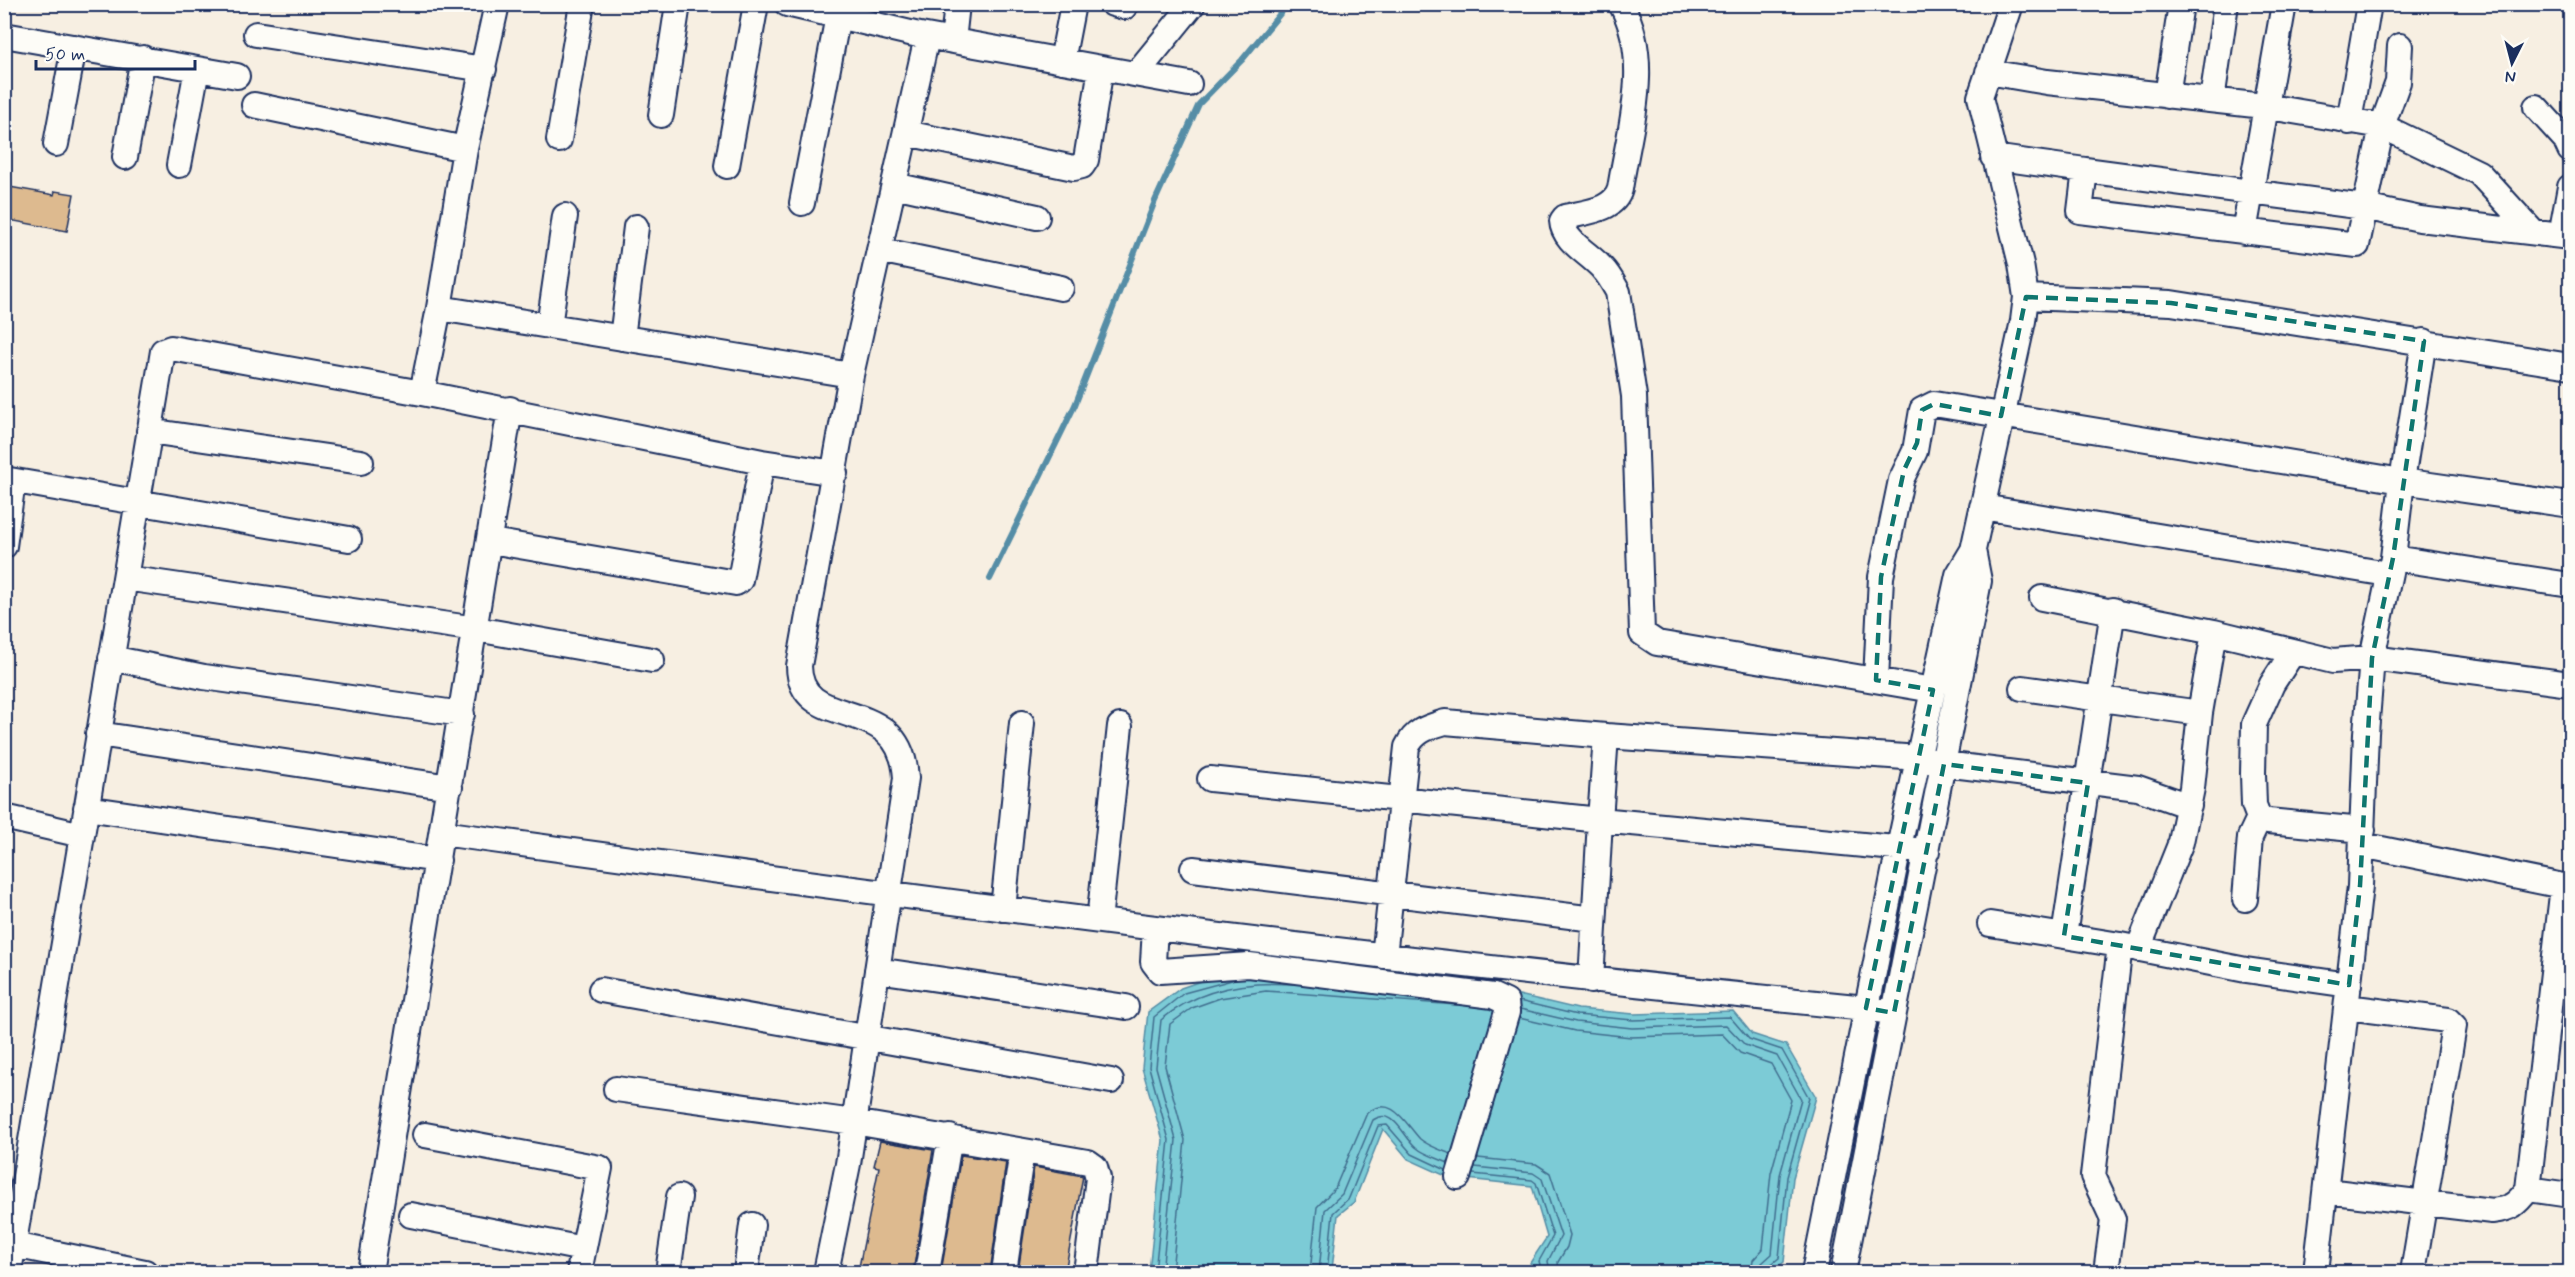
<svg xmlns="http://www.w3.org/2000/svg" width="2575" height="1277" font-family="Mynerve,sans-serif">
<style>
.water{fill:#7bcbd6;stroke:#558da6;stroke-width:1.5}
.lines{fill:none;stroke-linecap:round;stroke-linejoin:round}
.shore{stroke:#416d8e;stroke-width:1.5}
.stream{stroke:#558da6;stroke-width:6}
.building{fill:#ddba8f;stroke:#1b2f5e;stroke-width:1.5}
.minor-casing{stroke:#1b2f5e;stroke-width:28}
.minor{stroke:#fdfcf7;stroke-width:24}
.marked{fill:none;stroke:#0f766e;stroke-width:4.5;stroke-dasharray:12 8;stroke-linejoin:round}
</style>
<rect width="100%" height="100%" fill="#f7efe2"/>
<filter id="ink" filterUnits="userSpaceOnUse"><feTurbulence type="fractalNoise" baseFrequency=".0167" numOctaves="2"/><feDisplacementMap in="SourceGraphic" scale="12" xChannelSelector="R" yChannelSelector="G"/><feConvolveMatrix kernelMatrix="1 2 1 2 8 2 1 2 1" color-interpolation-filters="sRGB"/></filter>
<g filter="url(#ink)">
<!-- water -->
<path class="water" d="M1215 976 1468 983 1578 1009 1634 1014 1733 1011 1752 1034 1786 1045 1816 1097 1793 1178 1784 1262 1771 1272H1538L1530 1263 1547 1237 1532 1186 1448 1177 1408 1159 1383 1129 1354 1202 1338 1215 1332 1270 1334 1272H1149L1163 1140 1142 1068 1148 1012 1181 988Z"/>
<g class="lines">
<!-- shore -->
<path class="shore" d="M1519 1001 1577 1015 1633 1020 1730 1017 1749 1039 1782 1050 1809 1098 1787 1177 1779 1258 1769 1266 1768 1272
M1520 1009 1576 1022 1632 1028 1726 1025 1745 1045 1777 1056 1801 1099 1780 1175 1772 1254 1762 1263 1760 1272
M1519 1018 1575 1031 1631 1037 1722 1034 1740 1053 1771 1064 1791 1100 1771 1173 1763 1249 1753 1260 1751 1272
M1478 1158 1536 1164 1550 1173 1570 1235 1567 1247 1558 1262 1559 1272
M1475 1167 1533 1173 1542 1179 1561 1236 1548 1261 1550 1272
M1473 1174 1532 1180 1536 1183 1553 1236 1539 1261 1542 1272
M1155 1272 1169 1140 1149 1067 1154 1017 1184 993 1232 980
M1162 1272 1176 1140 1156 1067 1161 1020C1198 988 1246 981 1293 984
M1172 1272 1185 1140 1165 1066 1170 1024 1192 1008 1220 998 1266 991 1457 1005
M1310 1272 1317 1207 1335 1188 1367 1113C1392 1094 1405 1123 1420 1139 1428 1146 1441 1150 1451 1154
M1319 1272 1325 1210 1342 1194 1373 1120C1395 1106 1403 1138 1417 1148 1425 1155 1438 1158 1448 1163
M1327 1272 1333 1213 1349 1198 1378 1126 1387 1125 1412 1154 1446 1170"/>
<!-- stream -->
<path class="stream" d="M990 579 1075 405 1155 201 1199 104 1242 60 1288 4"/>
</g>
<!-- building -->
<path class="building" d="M4 186 54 195 55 191 74 194 67 231 4 219Z
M880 1141 933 1150 913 1272H858L879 1167 874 1166Z
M961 1155 1006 1162 990 1272H941Z
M1034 1167 1083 1176 1065 1272H1018Z"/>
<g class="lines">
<!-- minor casing -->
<g class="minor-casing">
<path id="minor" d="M787 4 927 37 851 375 799 666C800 735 901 690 906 778L848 1164 826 1272
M1113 4 1124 7
M1621 4C1653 61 1629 129 1620 189 1614 211 1585 212 1565 217L1562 221C1563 241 1590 254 1602 268 1609 275 1613 283 1618 292L1634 396 1642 633 1657 643 1933 690
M256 34 484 69
M915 34 1189 84
M4 35 237 76
M953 41 957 4
M2400 46 2398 82 2382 126 2357 245 2080 211 2085 170 2364 207 2420 219 2570 237
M1062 61 1073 4
M1988 72 2047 82 2264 106 2382 126 2479 173 2532 231
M1136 74 1193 4
M2167 96 2181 4
M2212 100 2226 4
M254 105 465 149
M2536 107 2565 139 2570 150
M661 115 678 4
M2349 122 2369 4
M906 133 1074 168 1082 166 1086 160 1101 68
M559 140 582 4
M56 144 74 47
M125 157 143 58
M1993 157 2085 170
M179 165 197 69
M727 166 756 4
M894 185 1037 217
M802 203 838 16
M2244 232 2284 4
M2561 235 2570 187
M879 250 1061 288
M2026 297 2171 303 2570 366
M439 308 851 375
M549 326 565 216
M622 338 636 227
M2424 341 2402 481 2570 505
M422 393 762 462 835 473
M149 431 361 462
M4 479 349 539
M1982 507 2388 574
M491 541 736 583 740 580 762 462
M4 546 13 481
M2393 558 2570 585
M125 578 476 629 652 660
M2042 598 2214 632 2200 713 2192 788 2181 842 2138 949
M2214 632 2333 661 2372 658 2570 684
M2293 652 2272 684 2254 724 2253 774 2254 805 2259 818 2268 821 2363 830
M111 658 204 677 462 714
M1876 680 1881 577 1901 480 1915 451 1922 410 1934 404 2402 481 2393 558 2372 658 2366 733 2360 886 2316 1272
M2022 688 2200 713
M98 734 450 787
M1210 779 1600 820 1591 981
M86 808 438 860
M4 817 82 835
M442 833C916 899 1390 961 1866 1008L1894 1013
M2362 845 2563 886 2528 1189 2570 1195
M1927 851 1600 820 1606 736 1919 758 1944 764 2138 788 2189 806
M1193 869 1594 919
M2245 899 2250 837 2259 818
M1003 909 1022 723
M1099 921 1120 726
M1990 924 2120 945 2246 970 2349 985
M1155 928 1153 962 1160 971 1249 965 1493 996 1506 1002 1507 1012 1458 1177
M2064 936 2113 610
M1384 956 1407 747C1415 730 1429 727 1445 722L1606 736
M877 970 1126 1007
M601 990 1111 1081
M2347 1007 2448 1020 2454 1026 2413 1272
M616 1089 854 1122 1088 1162 1095 1167 1098 1178 1086 1272
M425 1135 600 1168 579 1272
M2326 1191 2492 1211C2511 1209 2517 1204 2528 1189
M411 1215 583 1249
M4 1243 145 1272
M9 1272 163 351 171 348 422 393 439 308 465 149 497 4
M370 1272 510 409
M668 1272 679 1197
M746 1272 752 1225
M927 1272 950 1137
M1004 1272 1022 1151
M1814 1272 1899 847 1958 575 1973 550 2023 321 2026 297 2021 264 1980 97 2011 4
M1843 1272 1979 581 1973 550
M2106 1272 2113 1219 2093 1176 2120 945"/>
</g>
<!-- minor -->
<use href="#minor" class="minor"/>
</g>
</g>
<!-- marked area -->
<path class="marked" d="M2026 297 2171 303 2424 341 2393 558 2372 658 2360 886 2349 985 2064 936 2088 783 1944 764 1894 1013 1866 1008 1933 690 1876 680 1881 577 1904 470 1917 443 1922 410 1934 404 2001 416Z"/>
<!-- margin -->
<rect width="2575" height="1277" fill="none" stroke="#fdfcf7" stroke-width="24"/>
<rect x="12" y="12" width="2551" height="1253" fill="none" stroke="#1b2f5e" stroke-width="2" filter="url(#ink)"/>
<!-- north arrow -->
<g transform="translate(2512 63) rotate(186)" stroke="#fdfcf7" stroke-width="4.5" paint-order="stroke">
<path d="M0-4.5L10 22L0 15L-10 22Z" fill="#1b2f5e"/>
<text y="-9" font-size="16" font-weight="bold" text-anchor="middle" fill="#1b2f5e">N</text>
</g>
<!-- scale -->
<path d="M36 60v9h159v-9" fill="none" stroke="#1b2f5e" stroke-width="3"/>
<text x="45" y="60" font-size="18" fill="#1b2f5e" stroke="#fdfcf7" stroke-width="4.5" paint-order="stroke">50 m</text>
</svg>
